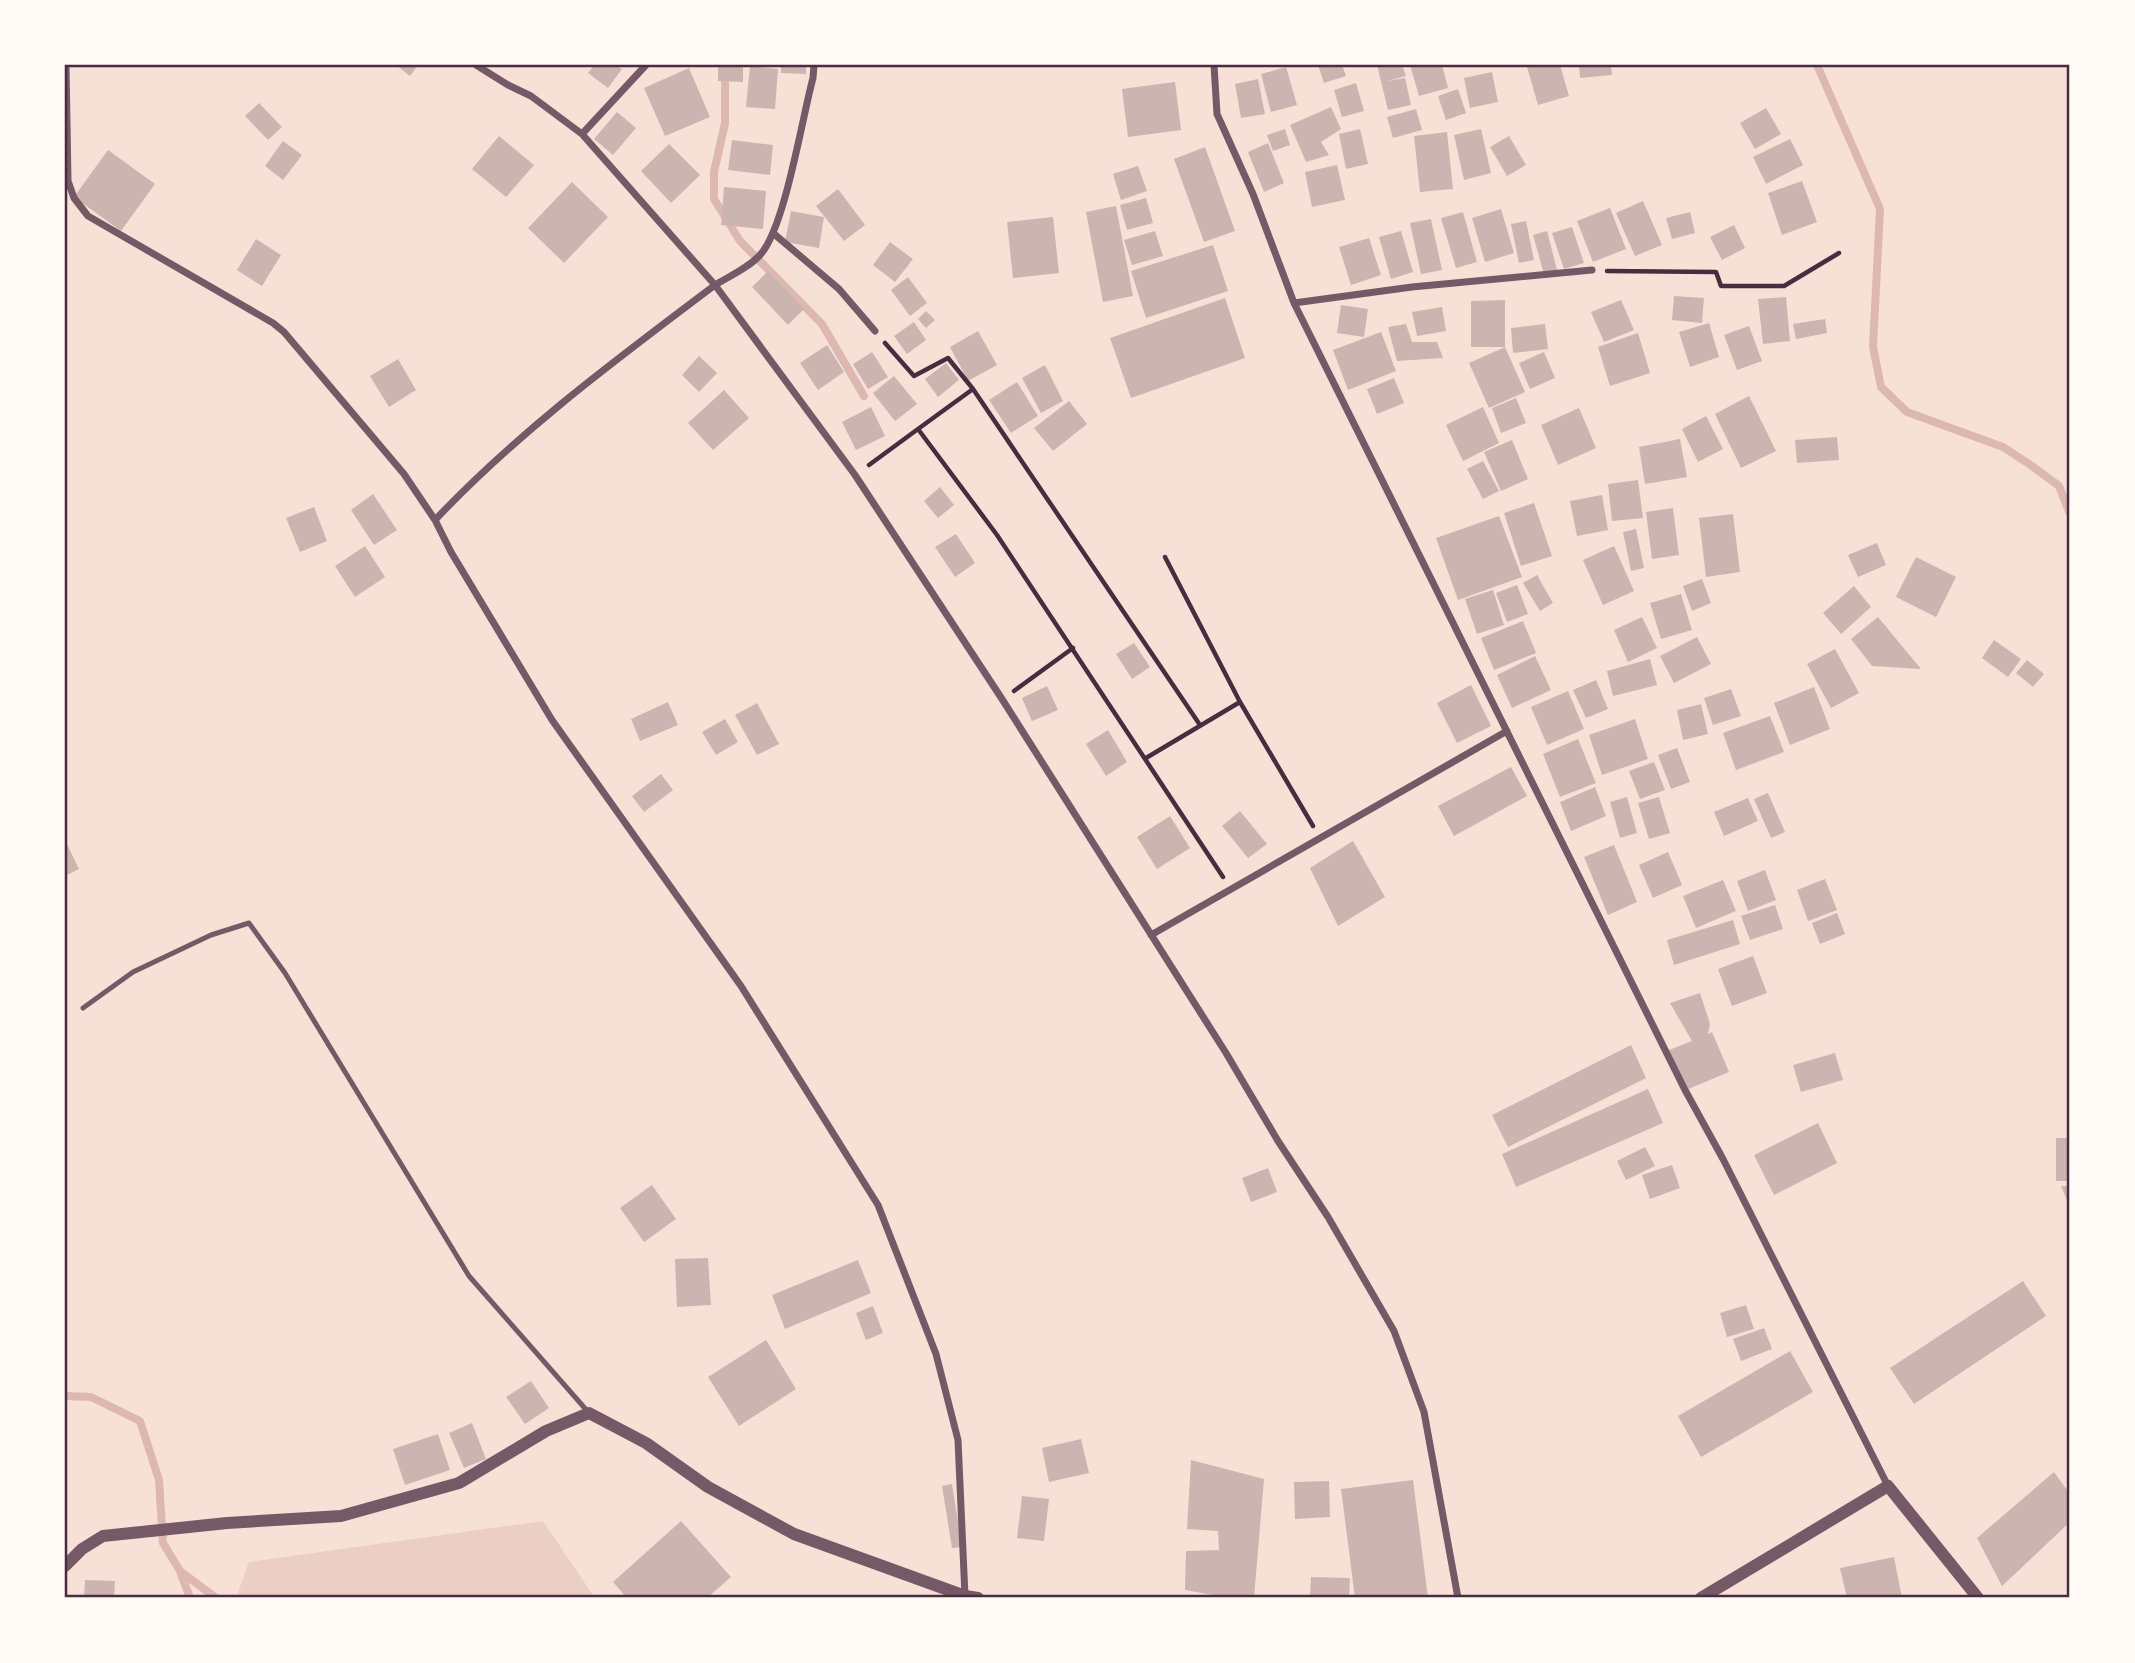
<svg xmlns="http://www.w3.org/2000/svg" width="2135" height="1663" font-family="Literata,serif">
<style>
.green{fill:#ebcfc5}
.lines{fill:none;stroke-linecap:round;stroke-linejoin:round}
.stream{stroke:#dcb8b0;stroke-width:8}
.building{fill:#ccb4b1}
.path{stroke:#4a2c40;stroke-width:4.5}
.service{stroke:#755966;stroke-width:5}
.minor{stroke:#755966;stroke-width:7}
.tertiary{stroke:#755966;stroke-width:12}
.neatline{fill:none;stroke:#4a2c40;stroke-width:2.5}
</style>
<rect width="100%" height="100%" fill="#f7e1d7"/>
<!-- green -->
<path class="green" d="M543 1521 595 1598H236L249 1562Z"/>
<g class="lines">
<!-- stream -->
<path class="stream" d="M725 65V123L714 172V199L740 241 822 324 864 396
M1817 65 1880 209 1873 347 1881 387 1907 412 2003 447 2032 466 2059 486 2070 514
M65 1396 91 1397 140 1421 159 1480 163 1543 180 1571 190 1598
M180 1571 216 1598"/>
</g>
<!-- building -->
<path class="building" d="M396 65H418L410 76Z
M594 65H615L622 69 608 88 588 73Z
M718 65H743V82L718 81Z
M781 65H806V74L781 73Z
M1318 65H1342L1346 76 1324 83Z
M1377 65H1402L1406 76 1387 81 1405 78 1411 105 1388 110Z
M1410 65H1442L1448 88 1419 96Z
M1535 65H1560L1569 96 1538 105 1527 67Z
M1579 65H1611L1612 75 1580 78Z
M750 66 778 69 775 109 746 107Z
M1286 67 1297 105 1271 112 1261 74Z
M689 68 710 117 665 136 644 88Z
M1492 72 1498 102 1470 108 1464 78Z
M1258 79 1265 114 1241 118 1235 84Z
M1175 82 1181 130 1128 137 1122 89Z
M1356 83 1364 111 1342 117 1334 90Z
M1458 89 1466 113 1446 120 1438 96Z
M259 103 282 127 268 140 245 116Z
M1331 107 1341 129 1321 142 1329 155 1306 162 1290 125Z
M1766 108 1781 134 1755 149 1740 123Z
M1416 109 1422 130 1393 138 1387 117Z
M617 112 636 128 613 155 594 139Z
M1285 129 1290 145 1273 151 1267 135Z
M1360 129 1368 164 1346 169 1339 134Z
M1481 129 1491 173 1464 180 1454 135Z
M1447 132 1453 189 1420 192 1414 136Z
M499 136 534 165 506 197 472 169Z
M1509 136 1526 165 1507 176 1490 147Z
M1790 139 1803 165 1766 184 1753 157Z
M732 140 773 145 770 175 728 170Z
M283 141 302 155 283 180 265 166Z
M1268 143 1284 183 1264 192 1248 152Z
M669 144 700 175 671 203 641 171Z
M1205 147 1235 231 1204 242 1174 159Z
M108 150 155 184 121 231 74 197Z
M1337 165 1345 200 1312 207 1305 172Z
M1138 166 1147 191 1121 200 1113 174Z
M1802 181 1817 222 1782 235 1768 193Z
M572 182 608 217 564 263 528 228Z
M724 187 766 191 763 229 721 225Z
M838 189 865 225 844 241 816 206Z
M1146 198 1153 223 1127 230 1120 205Z
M1643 201 1662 245 1635 256 1616 213Z
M1116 206 1133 296 1103 302 1086 212Z
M1610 208 1626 249 1593 262 1577 221Z
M1501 209 1514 253 1485 262 1472 218Z
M791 211 824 217 819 248 785 242Z
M1463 212 1477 262 1456 268 1441 218Z
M1690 212 1695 233 1672 239 1666 218Z
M1053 217 1059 273 1013 278 1007 222Z
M1431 219 1442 270 1421 274 1410 223Z
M1526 221 1534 260 1519 263 1511 224Z
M1734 225 1745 248 1722 260 1710 237Z
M1572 227 1584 263 1564 269 1552 233Z
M1155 231 1163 256 1132 265 1124 240Z
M1401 231 1413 272 1391 279 1379 237Z
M1547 231 1557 270 1544 274 1533 235Z
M1369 238 1381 275 1351 285 1339 247Z
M256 239 281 255 262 286 237 270Z
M890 242 913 259 895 282 873 265Z
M1213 245 1228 291 1146 318 1131 271Z
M768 271 804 309 788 325 752 287Z
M908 277 927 303 910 316 891 290Z
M1674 296 1704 298 1702 323 1672 320Z
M1786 297 1790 341 1763 344 1758 299Z
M1225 298 1245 358 1131 398 1110 338Z
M1505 300V347H1471V301Z
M1621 300 1634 330 1604 342 1591 312Z
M1341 305 1368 309 1364 337 1337 333Z
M1442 307 1446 331 1417 336 1412 312Z
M926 311 935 320 926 328 918 319Z
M1825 319 1827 333 1796 339 1793 324Z
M914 322 926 340 907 354 894 336Z
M1709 323 1719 357 1690 367 1679 332Z
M1406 324 1412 342H1437L1443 358 1397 361 1388 327Z
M1545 324 1548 349 1513 353 1511 328Z
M1749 326 1762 361 1737 370 1724 335Z
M978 331 997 365 968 381 950 347Z
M1381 332 1396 371 1348 390 1333 350Z
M1638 333 1650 373 1610 386 1598 347Z
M827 345 844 372 818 390 800 363Z
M1505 347 1525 392 1489 408 1469 363Z
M872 352 888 377 868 389 853 364Z
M1544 352 1555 378 1530 389 1519 363Z
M699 356 717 373 699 392 682 375Z
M398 359 416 390 389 407 370 376Z
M946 363 959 380 938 397 925 379Z
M1045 365 1063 401 1041 413 1022 378Z
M894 376 917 404 895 421 873 393Z
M1394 378 1404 403 1377 414 1367 389Z
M1017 382 1038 416 1011 433 989 400Z
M724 390 749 418 713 450 688 423Z
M1749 396 1776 451 1741 468 1715 414Z
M1516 398 1526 423 1501 433 1492 408Z
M1069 401 1087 424 1053 451 1034 428Z
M871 407 885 436 856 450 842 422Z
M1483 407 1499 443 1463 461 1446 425Z
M1579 408 1596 448 1558 465 1541 425Z
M1706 416 1723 449 1698 462 1682 429Z
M1837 437 1839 460 1797 463 1795 440Z
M1680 439 1687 477 1645 484 1639 447Z
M1512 440 1528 479 1501 491 1484 452Z
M1483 461 1499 491 1483 499 1467 469Z
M1638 480 1643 518 1612 521 1608 484Z
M940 487 954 505 938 518 924 501Z
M373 494 397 530 374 545 351 510Z
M1602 495 1608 530 1577 536 1570 501Z
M1534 503 1552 556 1521 566 1504 513Z
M314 507 327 541 300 552 286 518Z
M1673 508 1679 555 1652 559 1646 512Z
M1733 514 1740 572 1706 577 1699 518Z
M1499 516 1522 577 1458 600 1436 538Z
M1636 529 1644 568 1631 571 1623 532Z
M956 534 975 563 955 577 935 547Z
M1877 543 1886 565 1858 577 1848 555Z
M365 546 385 577 355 597 335 566Z
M1614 546 1634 591 1603 605 1583 560Z
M1916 557 1956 577 1936 617 1896 597Z
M1537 575 1553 603 1540 611 1523 583Z
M1702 579 1711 603 1692 611 1683 586Z
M1517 585 1528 614 1507 622 1496 593Z
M1854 586 1871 607 1841 634 1823 613Z
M1493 590 1504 625 1477 634 1465 599Z
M1681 594 1692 630 1661 639 1650 603Z
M1642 617 1657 648 1628 662 1614 630Z
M1878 617 1921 669 1872 666 1851 639Z
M1523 621 1536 653 1494 670 1481 638Z
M1697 637 1711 664 1674 683 1660 656Z
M1994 640 2021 659 2008 677 1982 658Z
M1134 643 1150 667 1132 679 1116 654Z
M1835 649 1859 693 1831 708 1807 664Z
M1535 656 1551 690 1512 708 1497 675Z
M1650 659 1657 685 1613 696 1607 671Z
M2027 660 2044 674 2033 687 2016 673Z
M1596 680 1608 709 1586 718 1573 690Z
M1471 685 1491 726 1457 743 1437 703Z
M1047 686 1058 710 1032 721 1022 698Z
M1814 687 1830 729 1790 745 1774 703Z
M1731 689 1741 716 1713 725 1704 698Z
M1568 691 1584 729 1547 745 1531 707Z
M668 702 678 725 640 741 631 719Z
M757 703 779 744 757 755 735 715Z
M1701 704 1708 734 1683 740 1677 710Z
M1770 716 1784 752 1736 770 1723 733Z
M725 719 738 742 716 755 702 732Z
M1635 719 1648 759 1602 775 1589 735Z
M1108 730 1127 762 1106 776 1086 744Z
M1578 739 1596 783 1560 797 1543 754Z
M1677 748 1690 782 1671 789 1658 755Z
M1654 762 1665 790 1640 799 1629 771Z
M1511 767 1527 796 1454 836 1438 806Z
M661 774 673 790 644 812 632 796Z
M1595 787 1606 816 1571 831 1560 802Z
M1768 793 1785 832 1771 838 1754 799Z
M1627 797 1637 833 1620 838 1610 802Z
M1659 797 1670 833 1649 839 1638 803Z
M1748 798 1758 821 1724 836 1714 812Z
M1240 811 1267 844 1248 858 1222 826Z
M1170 816 1190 848 1157 869 1137 837Z
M65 840 79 869 65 876Z
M1353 841 1385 897 1338 926 1310 868Z
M1614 845 1637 902 1608 915 1584 857Z
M1668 852 1682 885 1653 898 1639 865Z
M1765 870 1776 900 1748 911 1737 881Z
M1825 879 1837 910 1808 921 1797 890Z
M1723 880 1736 911 1696 928 1683 896Z
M1775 905 1783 929 1750 940 1741 916Z
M1837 913 1845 934 1820 944 1812 923Z
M1733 920 1740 944 1674 965 1667 940Z
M1753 956 1767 993 1732 1006 1718 969Z
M1700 993 1710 1024 1708 1034 1712 1032 1729 1072 1686 1090 1669 1050 1692 1041 1670 1003Z
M1631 1045 1646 1078 1508 1147 1492 1115Z
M1835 1053 1843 1080 1801 1092 1793 1065Z
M1648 1089 1663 1123 1516 1187 1502 1154Z
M1818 1123 1837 1163 1774 1195 1754 1155Z
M2056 1138H2070V1181H2056Z
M1645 1147 1655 1166 1626 1180 1617 1161Z
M1672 1165 1680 1188 1650 1199 1642 1175Z
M1268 1168 1277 1192 1251 1202 1242 1178Z
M652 1185 676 1219 644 1242 620 1208Z
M2061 1186H2070V1208Z
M708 1258 711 1305 677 1307 675 1259Z
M858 1260 871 1293 785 1329 772 1295Z
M2023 1281 2046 1316 1914 1404 1890 1368Z
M1746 1305 1754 1329 1727 1337 1720 1313Z
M873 1306 883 1333 866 1340 856 1313Z
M1764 1328 1772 1349 1741 1361 1733 1339Z
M766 1340 796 1389 739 1426 708 1377Z
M1790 1351 1813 1392 1701 1457 1678 1416Z
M531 1381 549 1408 525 1424 506 1397Z
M472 1423 486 1459 464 1468 449 1433Z
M438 1434 450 1470 405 1485 393 1449Z
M1081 1439 1089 1473 1049 1482 1042 1448Z
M1191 1460 1264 1479 1254 1598H1230L1185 1590 1186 1551 1219 1550 1218 1531 1187 1529Z
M2054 1472 2070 1494V1522L2002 1586 1977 1538Z
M1413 1480 1428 1598H1355L1341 1489Z
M1329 1481 1330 1517 1295 1519 1294 1482Z
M952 1484 962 1547 952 1548 942 1486Z
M1022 1496 1049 1499 1044 1541 1017 1538Z
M681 1521 731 1577 707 1598H627L613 1582Z
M1894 1557 1902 1598H1847L1840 1568Z
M1311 1577 1350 1578 1349 1598H1310Z
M85 1580 115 1581 114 1598H84Z"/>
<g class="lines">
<!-- path -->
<path class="path" d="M1607 271 1716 272 1721 286H1784L1839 253
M885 343 914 376 948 358 973 389 1200 725
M918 429 973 389
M869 465 918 429 997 535 1223 877
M1165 557 1240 702 1313 826
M1014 691 1073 648
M1146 758 1240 702"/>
<!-- service -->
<path class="service" d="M83 1008 133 972 211 935 249 923 285 973 469 1276 589 1413"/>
<!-- minor -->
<path class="minor" d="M66 65 68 181 74 198 88 216 273 323 284 332 404 474 435 520
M476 65 508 85 531 96 582 134 715 285 855 475 1002 699 1226 1053 1278 1141 1328 1217 1394 1331 1424 1412 1458 1598
M814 65 813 78C802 118 785 228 760 255 748 268 730 276 715 285 617 359 519 431 435 520L451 552 552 720 741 986 878 1205 936 1354 958 1440 965 1596
M1214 65 1217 114 1253 194 1294 303 1685 1090 1723 1159 1888 1486
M582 134 646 65
M773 233 839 289 875 331
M1294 303 1412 287 1592 270
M1151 935 1507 731"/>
<!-- tertiary -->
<path class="tertiary" d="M65 1566 82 1549 103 1536 227 1523 341 1516 459 1483 546 1431 589 1413 646 1443 708 1487 794 1534 965 1596 978 1598
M1701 1598 1888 1486 1978 1598"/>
</g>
<!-- border -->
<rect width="2135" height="1663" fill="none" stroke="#fffaf5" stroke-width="133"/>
<rect x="66" y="66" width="2002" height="1530" class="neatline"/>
</svg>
